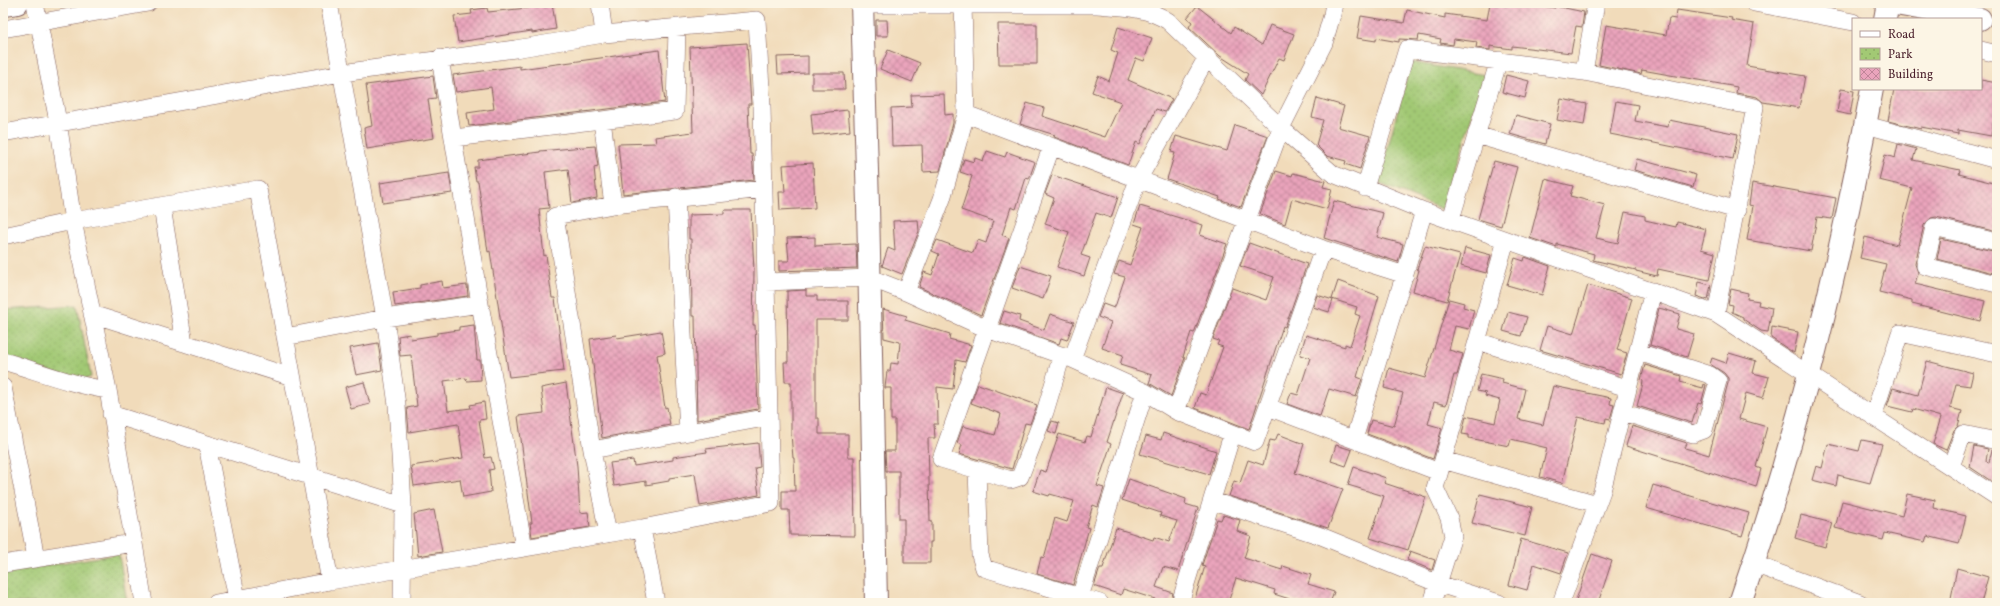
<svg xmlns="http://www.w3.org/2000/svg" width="2000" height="606" font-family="Vollkorn,serif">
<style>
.park{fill:url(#park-dots);stroke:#767450}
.building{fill:url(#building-cross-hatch)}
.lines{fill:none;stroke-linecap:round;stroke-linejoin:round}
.minor-casing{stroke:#84615d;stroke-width:18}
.tertiary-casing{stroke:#84615d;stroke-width:24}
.trunk-casing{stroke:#84615d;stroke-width:24}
.minor{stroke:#fff;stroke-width:17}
.tertiary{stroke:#fff;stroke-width:22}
.trunk{stroke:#fff;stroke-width:22}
</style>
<defs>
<pattern id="park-dots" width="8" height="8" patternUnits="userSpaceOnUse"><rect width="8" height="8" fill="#a2c974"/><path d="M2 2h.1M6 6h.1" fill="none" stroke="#8dac65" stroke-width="1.8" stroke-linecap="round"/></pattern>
<pattern id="building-cross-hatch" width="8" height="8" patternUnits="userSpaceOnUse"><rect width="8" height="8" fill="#eaa4bc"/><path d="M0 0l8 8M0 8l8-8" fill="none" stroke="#c08599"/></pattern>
</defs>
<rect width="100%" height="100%" fill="#fcf5e5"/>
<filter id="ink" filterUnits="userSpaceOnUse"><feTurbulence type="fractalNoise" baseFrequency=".025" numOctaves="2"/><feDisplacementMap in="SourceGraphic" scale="8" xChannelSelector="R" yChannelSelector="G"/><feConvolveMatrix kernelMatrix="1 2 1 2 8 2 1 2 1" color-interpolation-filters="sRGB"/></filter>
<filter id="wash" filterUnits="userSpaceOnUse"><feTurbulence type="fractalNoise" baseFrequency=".012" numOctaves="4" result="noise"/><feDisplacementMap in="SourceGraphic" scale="16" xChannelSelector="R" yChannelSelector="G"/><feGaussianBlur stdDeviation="0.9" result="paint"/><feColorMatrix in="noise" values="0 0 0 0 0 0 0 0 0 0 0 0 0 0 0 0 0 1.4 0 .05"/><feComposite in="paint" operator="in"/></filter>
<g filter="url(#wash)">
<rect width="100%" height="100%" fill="#f1dbba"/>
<!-- park -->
<path class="park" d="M1411 62 1485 75 1442 209 1378 183Z
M77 305 91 377 80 381 3 357V310Z
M119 554 127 603H3V572Z"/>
<g id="blocks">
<!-- building -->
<path class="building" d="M527 3H552L556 29 532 33V31L458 42 454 16 472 14 471 10 487 8 488 12 528 8Z
M1490 3H1524L1555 8V6L1584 12 1582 27 1576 26 1571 53 1512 46V49L1490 46V50L1476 48 1477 42 1454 39 1453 45 1440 43 1441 39 1419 35 1418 40 1399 39V42L1376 38V41L1357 38 1361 16 1404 23 1407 10 1445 18V14L1487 20Z
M1197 6 1231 33 1234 27 1262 45 1270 25 1294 34 1284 60 1279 58 1261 95 1245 80 1248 74 1220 56 1189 27 1192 22 1187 18Z
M1677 10 1732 18 1731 20 1754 24 1747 66 1805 76 1799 108 1763 102 1757 97 1736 93 1737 87 1642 70 1641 74 1599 65 1606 25 1666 35 1669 18 1676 19Z
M876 20H887L888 36H876Z
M998 24H1037V64H999Z
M1118 27 1152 38 1144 61 1136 58 1128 80 1172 99 1165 112 1156 109 1140 144 1136 142 1128 165 1054 137 1055 135 1020 124 1027 103 1044 108 1042 116 1105 137 1121 102 1092 92 1098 76 1109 81 1118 53 1111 50Z
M747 43 751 104H748L750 154H752L754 180 623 194 618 144 656 143 655 137 693 132 690 47Z
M659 50 665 102 469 126 467 113 494 109 491 87 456 92 453 75 520 66V69Z
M888 50 920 63 912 82 880 69Z
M808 56V73L778 74 777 57Z
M812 73H844L845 89H812Z
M1506 75 1529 81 1525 98 1502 92Z
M433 76 436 98 428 99 434 138 367 149 364 128 372 126 366 85Z
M1981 80 1997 83V103L1991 136 1958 130V134L1921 127V129L1888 121 1894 89H1981Z
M1841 89 1854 91 1850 115 1837 112Z
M944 94 945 115 953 114V123L940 171 923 172 922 145 892 146 891 108 912 107 911 95Z
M1317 98 1344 106 1338 127 1370 136 1360 169 1345 164 1346 161 1327 156 1316 145 1323 120 1312 117Z
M1561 99 1587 104 1584 125 1557 120Z
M1616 101 1638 105 1635 121 1668 127 1669 120 1738 134 1733 159 1610 134Z
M848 110 850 131 813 135 811 114Z
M1516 115 1550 124 1545 144 1510 134Z
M1235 125 1268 136 1241 207 1219 199 1220 197 1167 179 1175 153 1171 152 1176 136 1227 151Z
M1898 144 1916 149 1913 160 1960 170 1959 174 1997 184V232L1936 217 1931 218 1924 225 1915 264 1918 273 1915 284 1985 301 1980 321 1912 304V300L1879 292 1886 264 1860 258 1865 237 1897 245 1912 188 1879 180 1885 155 1895 158Z
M595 146 598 166 594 167 597 198 572 203 568 169 545 172 549 208 539 209 544 256 546 255 552 298H555L564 371 509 377 490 251 488 252 478 181H476L474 167H478V160L540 152V151Z
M987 151 1005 157 1007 152 1035 162 1029 179 1026 178 1016 209 1011 207 1002 235 1009 238 981 315 919 287 924 272 932 275 939 254 932 251 937 240 973 253 978 240 986 243 993 221 961 210 972 176 960 172 964 159 974 162 975 158 983 161Z
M1637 159 1696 175 1693 187 1634 170Z
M1494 161 1517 167 1501 226 1478 219Z
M813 163 815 208 780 210 779 192H785L783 165Z
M1276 171 1292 176 1293 173 1325 181 1323 187 1332 189 1327 209 1292 199 1285 224 1260 214Z
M449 173 452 193 383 203 380 183Z
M1052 175 1118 197 1111 218 1096 213 1081 255 1090 258 1084 276 1057 267 1069 232 1045 224 1054 198 1045 194Z
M1545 179 1573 186 1570 196 1605 205 1596 238 1618 243 1625 212 1645 216V220L1676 227 1677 222 1706 229 1701 249 1715 253 1709 280 1658 269 1657 276 1636 271V270L1593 260 1594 254 1557 244V247L1530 238Z
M1752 183 1836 198 1832 219 1817 217 1811 251 1747 240 1753 206 1749 205Z
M1334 201 1383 213 1377 237 1403 244 1398 262 1324 238Z
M1140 206 1203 225 1200 235 1227 244 1194 333 1191 332 1183 357 1185 358 1171 396 1149 383 1152 375 1120 365 1123 355 1102 348 1111 322 1098 317 1103 304 1114 308 1116 304 1125 277 1114 274 1119 261 1130 265 1143 227 1134 224Z
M724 210H751L754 271 753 325H755L758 409 697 420 695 316H692L691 239H689V215L724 214Z
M918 220 919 231 902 274 882 266 888 248 895 251 893 221Z
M815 237V246L856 244 857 268 779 271V261H789L787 238Z
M1941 239 1997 252V274L1937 259Z
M1249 243 1307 264 1285 327 1283 326 1249 429 1195 408 1200 393 1206 395 1223 347 1217 345 1219 341 1213 339 1232 288 1266 300 1274 277 1240 266Z
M1425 246 1460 255 1447 301 1413 291 1419 270 1417 269Z
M1465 248 1491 255 1486 273 1461 266Z
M1525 257 1550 266 1542 295 1507 285 1515 258 1524 261Z
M1020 266 1051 276 1043 299 1012 288Z
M442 281 443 288 467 285 468 296 395 306 393 292 420 288V285Z
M1338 281 1379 296 1363 349 1365 350 1357 377 1362 379 1356 397 1329 389 1320 416 1287 404 1291 393 1298 395 1310 358 1300 355 1306 335 1345 347V344L1350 346 1360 316 1355 314 1357 307 1332 299Z
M1699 282 1711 285 1708 300 1696 296Z
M1588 285 1632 298 1617 350 1627 353 1621 374 1540 350 1547 326 1573 334Z
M1731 289 1748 293 1747 299 1759 301 1758 305 1772 308 1768 332 1761 331 1743 319V317L1732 312 1733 305 1728 304Z
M806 290V296H817V301H848V320H816V418H819V434H848V457H854L855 536 790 535 789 510H782V491H795L794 458H793L791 434V382H785L784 362H788L787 291Z
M1317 295 1333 300 1329 312 1313 307Z
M1449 299 1464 303 1463 307 1474 310 1469 329 1455 326 1449 350 1463 354 1457 375H1454L1446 405 1434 402 1428 424 1442 428 1433 459 1367 434 1371 420 1394 426 1403 393 1384 388 1389 368 1425 378Z
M1659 308 1680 314 1676 329 1694 334 1687 357 1650 345Z
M883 309 907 316 905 320 950 334 949 339 971 345 965 362 956 360 953 389 937 387 938 424H934L935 438H928L930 522H932V542H930V563H904V519H899V471H886L885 451H895V420H891V388H885L887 371H890L891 363 898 364 900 342 884 338Z
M1004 311 1020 316 1019 321 1044 330 1050 314 1074 322 1067 340 1061 338 1059 344 1000 323Z
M1508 312 1527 317 1521 336 1503 331Z
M474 325 477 360H480L481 380 467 381 466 378 444 381 448 411 471 408 470 405 484 402 486 419 479 420 485 458 491 457 494 469 489 470 491 492 463 497 460 479 414 486 411 466 463 458 458 424 409 432 407 408 417 406 411 355 400 356 398 336 410 334 411 339 437 335V333L459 330V327Z
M1772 327 1798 332 1794 353 1771 338Z
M661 331 665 353 657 355 665 408 667 407 670 425 602 438 590 339 616 335 617 338Z
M378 343 382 370 356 375 350 348Z
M1729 353 1756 361 1753 373 1769 377 1763 398 1746 393 1739 419 1767 427 1756 467 1761 469 1756 487 1626 446 1632 426 1687 443 1685 448 1709 455 1728 383V378L1724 373 1710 364 1712 358 1726 363Z
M1927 361 1973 373 1970 386 1956 384 1950 408 1962 411 1958 426 1954 430 1946 450 1933 444 1941 417 1913 409 1912 412 1887 406 1893 388 1918 395Z
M1645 365 1681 376 1680 382 1703 388 1704 384 1706 385 1701 404 1698 403 1692 423 1637 406 1642 388 1643 381 1641 380Z
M1481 374 1503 379 1502 383 1525 389 1518 419 1543 425 1553 386 1611 398 1610 404 1614 405 1610 419 1606 418 1605 423 1578 417 1562 483 1540 477 1547 448 1511 439 1509 446 1469 438V435L1462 434 1466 416 1495 423 1500 400 1485 396 1486 393 1477 391Z
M364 382 370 404 351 409 345 387Z
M566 383 577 466 580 513 588 512 590 527 532 537 530 523H532L518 416 544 413 541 388Z
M978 384 1037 405 1030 424 1025 423 1012 469 959 454 962 445 957 443 963 426 995 435 1001 414 971 403Z
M1106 387 1123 393 1107 442 1111 444 1097 486 1104 488 1098 507 1093 505 1086 527 1089 528 1073 585 1037 574 1041 557 1044 558 1055 518 1067 522 1074 501 1050 494 1049 496 1033 491 1040 470 1046 472 1059 434 1085 442 1087 436 1091 437Z
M1052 421 1059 423 1056 434 1048 431Z
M1163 433 1216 451 1209 474 1140 454 1146 436 1161 440Z
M1278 434 1304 444 1295 473 1343 489 1328 528 1229 496 1234 481 1240 483 1248 460 1263 465 1270 440 1275 441Z
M1862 440 1882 444 1870 483 1838 475 1836 486 1812 480 1816 466 1822 468 1828 444 1859 451Z
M758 443 760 467 755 468 759 495 700 506 695 474 669 478V481L646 485V481L614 486 610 463 633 460 634 466 673 460V457L707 452 706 449Z
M1336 445 1352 450 1346 466 1331 461Z
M1974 446 1988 449 1986 461 1989 462 1992 450 1997 451V485L1970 467Z
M1354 467 1386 478 1384 483 1426 497 1408 550 1370 538 1384 496 1348 485Z
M1129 479 1186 499 1185 504 1198 508 1178 571 1163 567 1156 587 1173 593 1170 603H1154L1155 599 1123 589 1121 595 1094 586 1100 568H1103L1116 528 1153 540 1154 537 1169 542 1177 521 1160 516 1161 513 1122 500Z
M1653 485 1749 513 1742 536 1646 508Z
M1480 494 1532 507 1525 536 1472 523Z
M1907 494 1935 500 1934 508 1966 516 1959 544 1927 536 1925 542 1885 533 1883 540 1835 528 1842 501 1902 516Z
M434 510 442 552 418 556 414 514Z
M1223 515 1240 520 1237 531 1251 536 1244 558 1282 570 1283 566 1311 575 1308 584 1334 592 1330 603H1302L1274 594 1275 590 1236 578 1228 603H1207L1195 599 1205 566 1202 565 1217 519 1221 520Z
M1801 515 1832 523 1825 547 1795 538Z
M1521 539 1568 553 1561 573 1534 564 1527 590 1509 585Z
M1410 551 1435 560 1432 570 1407 560Z
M1592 554 1612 561 1598 603H1575Z
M1957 568 1988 577 1981 603H1950Z"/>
</g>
</g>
<g filter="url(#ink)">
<use href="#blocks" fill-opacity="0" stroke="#84615d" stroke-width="1"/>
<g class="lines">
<!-- minor casing -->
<g class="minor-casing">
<path id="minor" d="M35 3 58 122 73 221 108 390 144 603
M329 3 385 318 397 405 403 505 402 603
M600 3 604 34
M1754 3 1853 22
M862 5H1097C1122 7 1147 7 1168 21L1281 128 1333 174 1424 211 1716 314 1997 497
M3 29 148 3
M1981 50 1997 54
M440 58 480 304 524 548
M1584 72 1596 3
M966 114 1323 249 1405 275
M602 120 613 205
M1866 125 1997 160
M3 133 342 73 515 49 604 34 757 20 762 106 771 503 642 528 330 581 216 603
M1476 135 1737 210
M454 138 675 111 677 27
M1051 148 941 459 1011 480 1020 477 1045 412 1062 355
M1365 188 1407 49 1584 72 1755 107 1716 314
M676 197 688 432
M162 207 184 343
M1451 219 1499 60
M3 236 73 221 258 189 330 581
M1997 242 1934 227 1925 266 1997 284
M766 282 870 278 906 292 987 329 1072 359 1145 392 1176 411 1255 442 1323 249
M906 292 942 199 966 114 963 5
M92 314 292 377
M285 337 385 318 480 304
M1477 341 1627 388
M1072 359 1138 180 1207 57
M3 361C38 371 72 385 108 390
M3 387 36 558
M1268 407 1439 472
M1176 411 1281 128 1324 43 1332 15 1334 3
M1622 412 1693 434 1704 430 1718 381 1710 375 1638 352
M111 414 403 505
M1871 414 1876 408 1900 333 1997 354
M1354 439 1424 211
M207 445 237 599
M592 450 769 417
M1443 460 1597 504
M1951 466 1963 434 1997 441
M977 470 980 555 984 568 1100 603
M1213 501 1321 536 1439 584 1499 603
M642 528 656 603
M608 534 592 450 555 216 613 205 764 189
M3 564 133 543
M1754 564 1860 603
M1080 597 1145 392
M1180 603 1232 435
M1432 603 1453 536 1449 518 1435 488 1506 240
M1561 603 1602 491 1653 291"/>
</g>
<!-- tertiary casing -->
<g class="tertiary-casing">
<path id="tertiary" d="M862 3 868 204 876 603
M1885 19 1888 3
M1740 603C1798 436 1840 263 1872 89"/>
</g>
<!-- trunk casing -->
<g class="trunk-casing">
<path id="trunk" d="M1890 3 1980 19
M3 5 17 3"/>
</g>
<!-- minor -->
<use href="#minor" class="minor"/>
<!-- tertiary -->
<use href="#tertiary" class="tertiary"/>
<!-- trunk -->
<use href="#trunk" class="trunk"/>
</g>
</g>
<!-- margin -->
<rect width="2000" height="606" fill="none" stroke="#fcf5e5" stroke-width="16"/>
<!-- legend -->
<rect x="1852" y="18" width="130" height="72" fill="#fcf5e5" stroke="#b59f9b"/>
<rect x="1860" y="31" width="20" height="6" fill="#ffffff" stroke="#b59f9b"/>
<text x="1888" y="38" font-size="12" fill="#4a1f2b">Road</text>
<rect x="1860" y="48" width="20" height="12" fill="url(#park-dots)" stroke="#b59f9b"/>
<text x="1888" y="58" font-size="12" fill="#4a1f2b">Park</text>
<rect x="1860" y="68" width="20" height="12" fill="url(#building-cross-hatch)" stroke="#b59f9b"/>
<text x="1888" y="78" font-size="12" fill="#4a1f2b">Building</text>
</svg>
